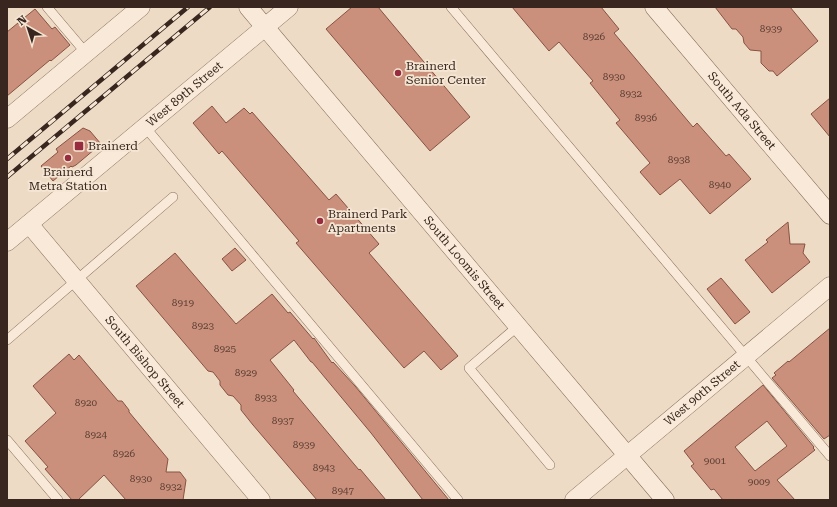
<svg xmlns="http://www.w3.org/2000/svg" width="837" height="507" font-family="'Roboto Serif',serif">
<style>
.building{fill:#cb907c;stroke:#875242;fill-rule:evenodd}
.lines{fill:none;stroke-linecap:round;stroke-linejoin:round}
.service-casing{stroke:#886c5b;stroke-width:10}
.minor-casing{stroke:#886c5b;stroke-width:19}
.service{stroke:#f8e9d8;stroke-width:9}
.minor{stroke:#f8e9d8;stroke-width:18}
.rail-casing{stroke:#39271f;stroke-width:4.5}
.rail{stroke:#f5e6d4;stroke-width:3;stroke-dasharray:9;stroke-linecap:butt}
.poi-dot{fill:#962c3e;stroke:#f5e6d4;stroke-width:1.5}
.labels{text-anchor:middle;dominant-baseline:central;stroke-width:3.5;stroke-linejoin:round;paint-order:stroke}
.number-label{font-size:10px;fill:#5e4136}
.poi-label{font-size:12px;fill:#39271f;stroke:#f5e6d4;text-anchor:start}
.street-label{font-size:12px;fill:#39271f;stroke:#f5e6d4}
</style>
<rect width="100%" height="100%" fill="#eedbc5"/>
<!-- building -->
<path class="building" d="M352 7H378L470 117 430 151 326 29Z
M512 7H601L619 29 614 33 693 127 697 123 726 156 729 154 751 179 710 214 680 179 660 195 640 172 650 163 616 123 620 120 590 83 593 81 559 42 549 51Z
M715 7H790L818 41 777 76 773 71H769L761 63V51L750 50 744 43 743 37 736 29H732Z
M35 9 52 29 55 27 70 45 51 61 50 60 7 96V32Z
M830 98V137L811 114Z
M212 106 226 123 244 108 250 114 252 112 329 200 336 194 379 244 369 253 458 356 441 370 424 351 404 368 296 243 299 241 222 151 219 154 193 123Z
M83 128 90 131 101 144 76 165 72 167 71 166 53 181 41 166 58 152 56 149Z
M788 222 790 244H805L803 253 810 262 772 293 745 260 768 242 766 240Z
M235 248 246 260 232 271 222 259Z
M175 253 236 324 272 294 288 313 290 312 313 339 314 338 332 363 333 362 355 386 449 500H423L371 433 312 362H311L294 340 270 360 294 390 293 391 359 470 360 469 386 500H317L253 425 241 410V405L233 396 228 395 220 385V381L213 372 208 371 136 286Z
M721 278 750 312 735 324 707 289Z
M830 328V435L824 439 772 378 776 375 774 373 788 361 789 362Z
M69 354 74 360 79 355 118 401H122L129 410V412L168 459 166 472H180L186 480 183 500H126L104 475 78 500H72L45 469 48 467 25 441 56 413 33 386Z
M763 385 814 447 813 448 815 450 777 480 795 500H723L714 489 711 490 691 466 694 464 684 451ZM767 421 787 446 755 471 735 447Z"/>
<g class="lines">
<!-- service casing -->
<g class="service-casing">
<path id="service" d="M47 7 86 53
M451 7 830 456
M145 127 458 500
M518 326 469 368 550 465
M7 340 173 197
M7 440 58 500"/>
</g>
<!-- minor casing -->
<g class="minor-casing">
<g id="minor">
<path id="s1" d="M248 7 665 500"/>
<path id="s2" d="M654 7 830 215"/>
<path d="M7 119 141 7"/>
<path id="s3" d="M29 224 261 500"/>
<path id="s4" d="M7 242 289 7"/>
<path id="s5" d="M574 500 830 286"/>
</g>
</g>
<!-- service -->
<use href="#service" class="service"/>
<!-- minor -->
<use href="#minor" class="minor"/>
<!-- rail casing -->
<g class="rail-casing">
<path id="rail" d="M7 159 188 7
M7 177 210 7"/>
</g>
<!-- rail -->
<use href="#rail" class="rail"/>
</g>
<!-- markers -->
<g class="poi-dot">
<circle cx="398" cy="73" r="4"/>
<rect x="74" y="141" width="10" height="10" rx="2"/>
<circle cx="68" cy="158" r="4"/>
<circle cx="320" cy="221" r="4"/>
</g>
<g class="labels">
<!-- number labels -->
<g class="number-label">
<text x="771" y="28">8939</text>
<text x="594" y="36">8926</text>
<text x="614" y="76">8930</text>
<text x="631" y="93">8932</text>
<text x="646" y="117">8936</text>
<text x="679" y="159">8938</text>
<text x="720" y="184">8940</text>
<text x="183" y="302">8919</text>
<text x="203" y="325">8923</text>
<text x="225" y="348">8925</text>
<text x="246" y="372">8929</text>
<text x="266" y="397">8933</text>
<text x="86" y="402">8920</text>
<text x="283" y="420">8937</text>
<text x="96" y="434">8924</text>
<text x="304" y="444">8939</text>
<text x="124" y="453">8926</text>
<text x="715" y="460">9001</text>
<text x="324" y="467">8943</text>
<text x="141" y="478">8930</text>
<text x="759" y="481">9009</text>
<text x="171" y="486">8932</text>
<text x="343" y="490">8947</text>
</g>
<!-- poi labels -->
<g class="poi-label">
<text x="406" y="66">Brainerd<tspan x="406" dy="14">Senior Center</tspan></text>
<text x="88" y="146">Brainerd</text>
<text x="68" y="172" text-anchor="middle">Brainerd<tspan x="68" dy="14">Metra Station</tspan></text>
<text x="328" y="214">Brainerd Park<tspan x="328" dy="14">Apartments</tspan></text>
</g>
<!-- street labels -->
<g class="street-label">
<text stroke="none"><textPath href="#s4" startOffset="231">West 89th Street</textPath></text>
<text stroke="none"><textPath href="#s2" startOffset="136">South Ada Street</textPath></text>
<text stroke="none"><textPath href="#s1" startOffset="335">South Loomis Street</textPath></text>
<text stroke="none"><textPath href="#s3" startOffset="180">South Bishop Street</textPath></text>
<text stroke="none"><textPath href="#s5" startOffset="167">West 90th Street</textPath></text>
</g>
</g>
<!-- border -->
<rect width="837" height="507" fill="none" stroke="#39271f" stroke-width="16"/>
<!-- north arrow -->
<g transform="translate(28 28) rotate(321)" stroke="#f5e6d4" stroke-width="3" paint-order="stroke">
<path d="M0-3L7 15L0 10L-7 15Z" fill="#39271f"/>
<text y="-6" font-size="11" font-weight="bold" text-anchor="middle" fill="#39271f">N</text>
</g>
</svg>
